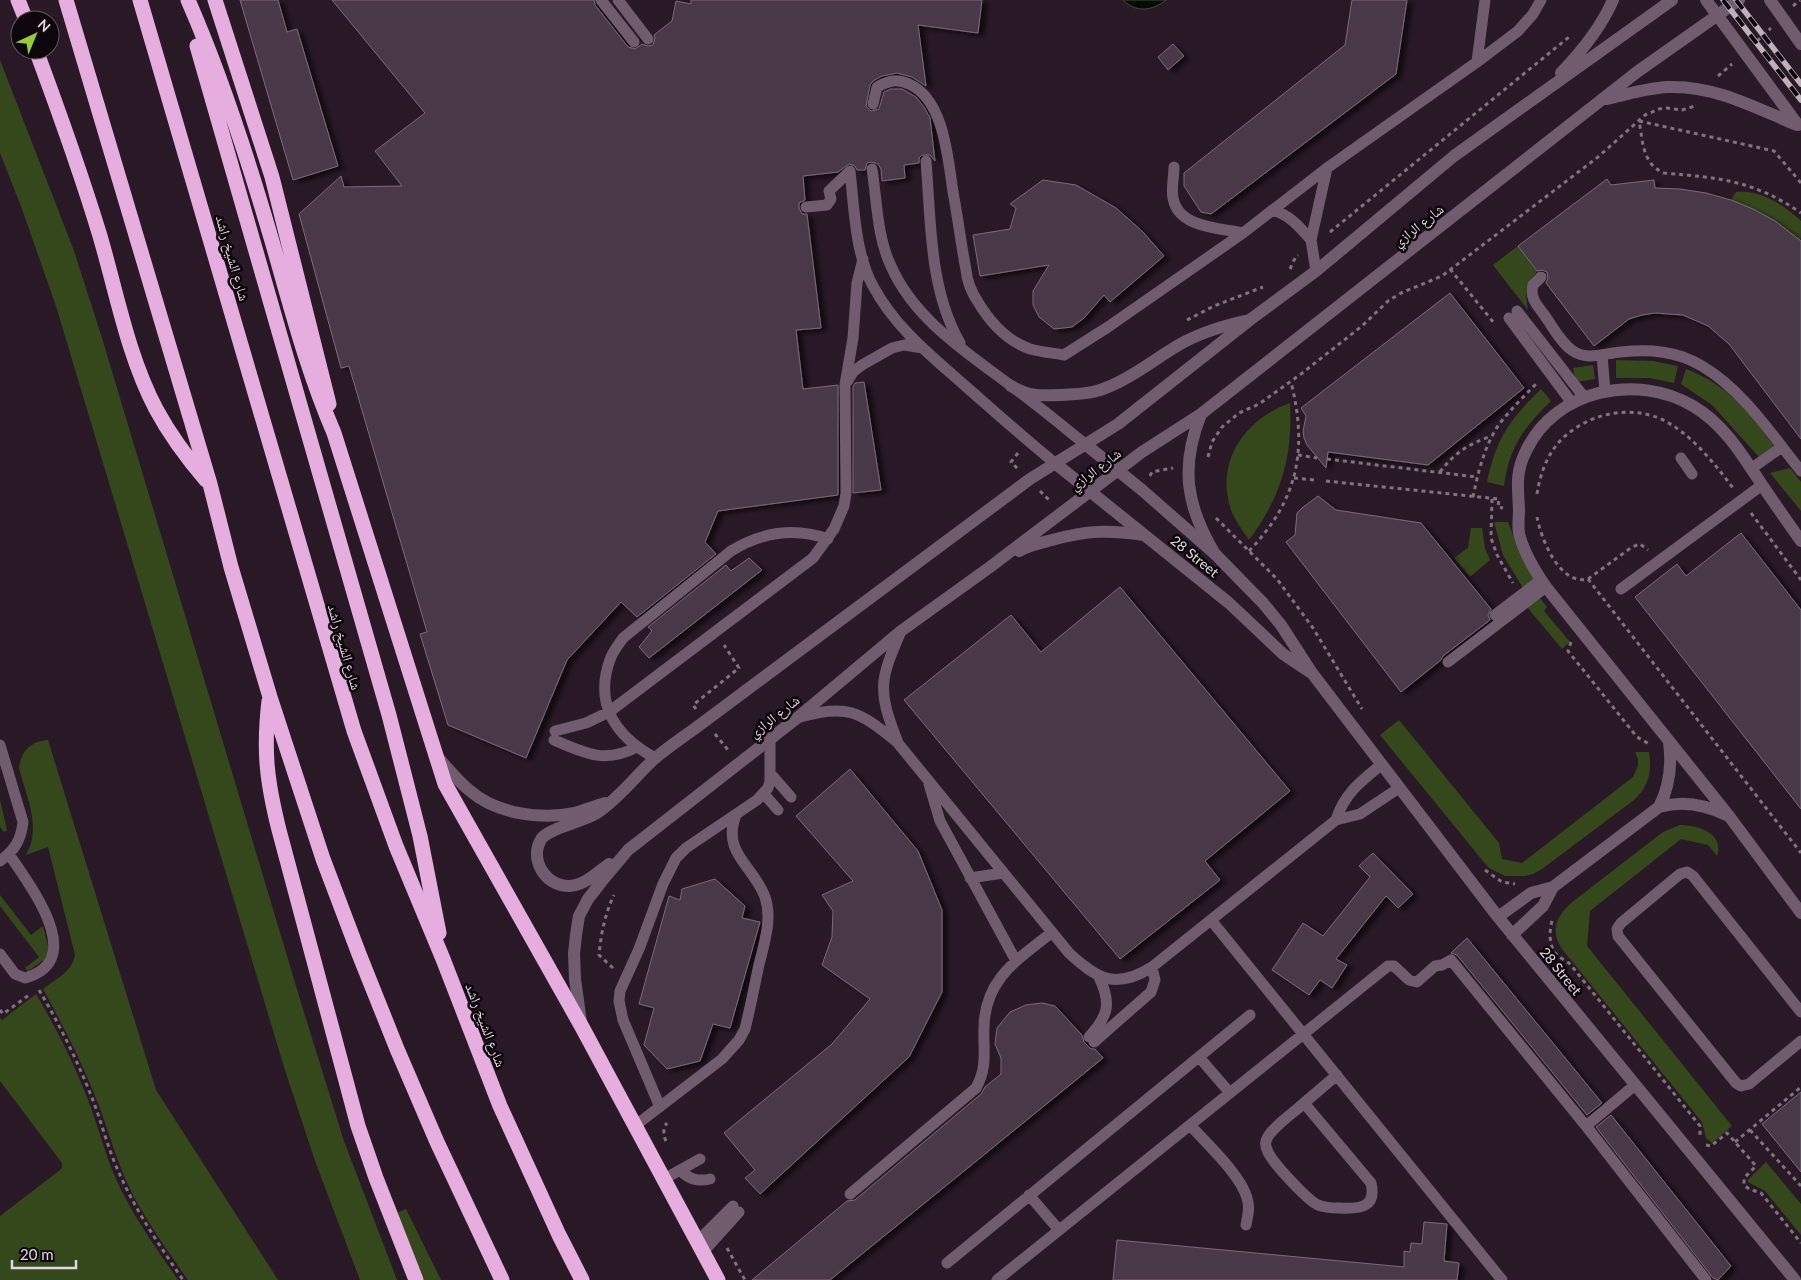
<svg xmlns="http://www.w3.org/2000/svg" width="1801" height="1280" font-family="Lato,'Noto Naskh Arabic',sans-serif">
<style>
.green{fill:#35481b}
.water{fill:#030c00;stroke:#464943}
.building{fill:#493747;stroke:#7d697a;filter:url(#shadow)}
.lines{fill:none;stroke-linecap:round;stroke-linejoin:round}
.path{stroke:#80727e;stroke-width:3;stroke-dasharray:4 4;stroke-linecap:butt}
.service{stroke:#715b6e;stroke-width:11}
.minor{stroke:#715b6e;stroke-width:12}
.tertiary{stroke:#715b6e;stroke-width:12}
.motorway{stroke:#e6aedf;stroke-width:15}
.rail-casing{stroke:#bdb1bb;stroke-width:5.5}
.rail{stroke:#0d070d;stroke-width:4;stroke-dasharray:11;stroke-linecap:butt}
.labels{text-anchor:middle;dominant-baseline:central;stroke-width:5;stroke-linejoin:round;paint-order:stroke}
.street-label{font-size:14px;fill:#e2d7e0;stroke:#0d070d}
</style>
<defs>
<filter id="shadow"><feDropShadow dx="5.5" dy="3" stdDeviation="2.5" flood-color="#0009"/></filter>
</defs>
<rect width="100%" height="100%" fill="#291927"/>
<!-- green -->
<path class="green" d="M0 60 74 251 102 338 302 1006 344 1141 397 1280H360L315 1161 284 1067 56 306 22 209 0 153Z
M1736 192C1760 189 1784 205 1801 221V241L1775 221 1731 200Z
M1518 246 1537 272C1524 286 1525 291 1528 310L1493 265Z
M1616 360 1653 361 1678 366 1674 383 1650 378H1616Z
M1593 365 1595 379 1576 382 1573 368Z
M1686 369C1730 386 1746 410 1774 446L1759 457 1712 405 1681 384Z
M1541 389 1551 401C1524 427 1509 447 1504 486L1487 482C1496 439 1510 419 1541 389Z
M1290 403C1293 457 1281 497 1249 540 1243 531 1235 520 1231 510 1215 461 1245 419 1290 403Z
M1790 468 1801 482V511L1770 473Z
M1494 522H1508L1520 554 1534 579 1523 588 1503 555Z
M1471 528H1482L1485 548 1490 560 1470 577 1454 558 1468 548Z
M1539 597 1547 607 1544 611 1570 642 1562 649 1527 607Z
M1399 720 1499 843 1502 859 1522 863 1633 777 1638 766V759L1635 752H1649C1652 772 1649 786 1634 800L1542 869 1533 874 1525 876H1505L1489 868 1483 861 1380 735Z
M48 740 156 1090 278 1280H188C169 1253 150 1226 134 1197 116 1163 108 1126 93 1091 79 1056 61 1022 43 989 56 979 72 972 75 955L48 847 26 855C42 827 26 796 19 768 21 751 31 741 48 740Z
M0 800 7 830 4 832 0 827Z
M1680 825C1697 825 1725 833 1717 856L1708 845 1681 839 1590 911 1587 946 1732 1126 1712 1143 1706 1138 1702 1122 1562 949C1550 931 1556 917 1571 903L1663 832Z
M0 895 31 935 43 926 49 950 44 960 28 971 25 968 39 957 0 906Z
M36 994C56 1028 74 1063 88 1100 98 1126 105 1154 116 1179 132 1215 156 1248 178 1280H0V1216L60 1170 62 1168V1163L0 1081V1018L2 1020Z
M1766 1162 1801 1204V1235L1765 1191 1748 1182V1180Z
M406 1209 441 1280H419L392 1215Z"/>
<!-- water -->
<path class="water" d="M1123 0H1166C1152 11 1136 13 1123 0Z"/>
<!-- building -->
<path class="building" d="M240 0H278L287 32 297 29 338 166 293 180Z
M332 0H594L595 5 628 47 635 49 642 44 648 46 653 45 655 38 654 35 672 21 676 1 691 4V0H982L978 33 918 25 926 86 912 77 897 73 882 76 873 81 870 85 866 106 871 111 879 109 884 92 891 89H902L916 97 924 107 930 118 935 161 930 155H922L919 158V163L904 165 905 178 882 181 881 169 878 164 871 162 867 163 865 170H857L855 166 849 164 838 172 803 176 805 200 799 203V208L802 214H807L821 328 796 330 803 389 838 385V495L718 511 705 542 716 554 637 617 621 602 567 660 526 758 448 725 420 634 427 632 349 366 341 368 299 214 341 176 344 187 402 186 375 151 425 113Z
M1352 0H1407L1396 74 1211 214 1201 212 1184 186V173L1345 45Z
M1173 44 1184 56 1168 70 1158 57Z
M1607 179 1611 185 1654 180 1655 188 1680 189 1706 193 1731 200 1753 209 1775 221 1801 241V439L1729 344 1708 326 1683 315 1655 313 1642 315 1629 319 1594 346 1546 283 1548 278 1547 272 1542 270 1537 271 1518 246Z
M1043 180 1076 185 1116 208 1143 232 1164 256 1110 302 1104 295 1084 318 1072 327 1054 329 1039 317 1033 305V291L1049 265 980 276 973 235 1010 229 1016 208 1010 204Z
M1450 293 1524 388 1428 465 1328 452 1326 468 1307 445 1304 438 1303 431 1306 416 1301 408Z
M864 382 881 490 853 493V387L855 383Z
M1318 496 1336 510 1421 523 1491 609 1488 615 1490 620 1443 656 1441 660 1401 692 1286 542 1295 535 1297 513 1302 508Z
M1741 533 1801 610V809L1635 597 1677 564 1686 576Z
M749 558 762 570 649 658 639 647 652 631 648 627 726 565 731 571Z
M1120 587 1290 791 1205 861 1220 880 1120 959 904 700 1011 615 1041 652Z
M850 769 918 851 942 910V992L909 1057 760 1194 745 1178 755 1170 724 1133 832 1044 870 999 822 965 832 937 833 911 822 895 853 881 796 816Z
M1373 853 1413 894 1398 908 1386 896 1336 959 1347 965 1332 988 1320 980 1309 995 1272 970 1303 923 1323 936 1370 877 1359 866Z
M715 879 745 906 742 918 760 922 730 1028 713 1024 700 1061 667 1069 644 1045 654 1008 639 1004 669 896 680 900 682 889Z
M1467 938 1602 1103 1587 1115 1457 955 1451 953Z
M1042 1003 1055 1006 1082 1035 1084 1042 1091 1049H1095L1103 1058 830 1280H752L847 1201 855 1200 981 1094 985 1087 1001 1074V1058L995 1044 997 1028 1010 1012 1026 1005Z
M1801 1092V1172L1762 1124Z
M1611 1115 1731 1266 1718 1280 1713 1278 1596 1127Z
M1424 1222 1447 1224 1444 1261 1459 1263 1457 1280H1113L1117 1240 1404 1267V1251L1410 1252 1411 1243 1422 1244Z"/>
<g class="lines">
<!-- path -->
<path class="path" d="M1793 6 1800 0
M1757 41 1771 28
M1718 76 1732 64
M1801 183 1774 151 1639 121C1643 141 1642 164 1664 173 1720 178 1753 180 1801 213
M1330 232 1569 37
M1290 269 1296 256 1298 255
M1450 269 1494 323
M1187 320 1214 306 1263 287
M1018 453 1011 462 1018 469
M1298 455 1317 458
M1208 457 1212 442 1222 427 1239 413 1259 404 1301 374 1362 326 1388 301 1401 293 1442 276 1598 157 1645 115 1659 109 1667 108 1682 110 1695 106
M1327 459 1477 477
M1440 472C1454 453 1470 443 1492 436
M1150 476 1152 472 1173 468
M1294 478 1315 480
M1326 481 1499 499 1498 507 1503 508
M1040 491 1050 501
M1537 494C1540 475 1546 457 1559 442 1585 414 1630 403 1665 421 1693 436 1714 463 1733 488
M1473 497C1478 472 1485 444 1500 423 1512 408 1525 395 1538 382
M1492 499 1491 538 1497 555 1513 583
M1751 513 1801 580
M1537 517C1541 539 1560 586 1588 579L1632 547 1640 544 1648 550
M1216 518 1277 579 1313 628 1362 709
M1249 551C1298 500 1308 450 1291 382
M1588 579 1801 853
M1571 642 1568 651 1637 737 1651 745
M696 709 693 705 739 668 724 645
M715 734 728 750
M1485 870 1502 882 1515 884
M1552 921C1549 932 1549 946 1556 954 1560 958 1566 961 1570 964L1700 1126V1136
M613 968 599 955C601 933 605 914 614 895
M39 990C60 1025 79 1064 94 1103 103 1127 109 1152 120 1175 137 1213 160 1246 183 1280
M0 1010 3 1014 29 995
M1750 1130 1801 1186
M666 1141C663 1135 663 1128 667 1123
M1735 1142 1801 1087
M1706 1145 1711 1146 1727 1133 1756 1166 1744 1178V1185L1749 1189 1761 1193 1801 1243
M727 1248 745 1280"/>
<!-- service -->
<path class="service" d="M601 0 634 42
M618 0 648 39
M1477 62 1485 0
M873 104 877 87C888 81 897 78 909 84 944 99 948 159 953 192 958 218 961 244 966 270 967 281 972 293 978 302 990 322 1007 341 1030 349 1041 352 1053 353 1064 355L1108 327 1243 233 1327 168 1477 62 1518 31 1533 14 1541 0
M926 161C931 221 929 289 960 343
M1174 167C1174 177 1171 189 1173 198 1178 228 1220 228 1243 233
M872 169C877 201 877 237 891 266 914 319 966 352 1010 385 1036 404 1060 424 1085 444
M850 171C854 206 855 254 873 286 894 326 930 355 963 384 994 411 1024 438 1056 464
M806 207 827 205 831 199 829 191 850 171
M1272 210C1290 215 1299 226 1311 240
M1316 271 1311 240 1327 168
M1541 277 1533 285C1529 298 1538 306 1545 316 1553 327 1561 343 1573 351 1588 361 1605 353 1621 352 1650 349 1677 351 1702 366 1744 391 1771 434 1801 471
M1517 311 1584 397
M1509 318 1572 403
M1602 355 1605 391
M847 382 853 372 862 365 892 348 904 345 923 348
M1681 458 1692 474
M1752 468 1782 447
M1621 589 1762 485
M1495 615 1541 580
M1448 662 1546 587
M797 718C848 704 857 710 897 742L1069 953C1097 979 1116 990 1152 967L1336 820C1344 794 1361 781 1381 765
M555 731 586 723 609 712 813 558 834 529 844 506 846 493 845 385 853 338 857 283 863 259
M554 740C584 753 605 764 637 747
M897 740C877 689 880 680 901 631
M0 745 23 822C21 840 15 850 0 861
M655 758C615 736 593 703 611 657 614 650 619 644 623 638L731 551C762 532 794 527 828 539
M770 773 791 797
M929 784 940 821 1016 961
M764 794 778 810
M1336 820 1360 814 1399 788
M970 878 1003 873
M1211 920 1502 1280
M0 954 15 974 25 978C89 960 29 885 9 854
M1801 1012 1693 876 1687 872 1680 874 1621 923 1617 929 1618 936 1736 1083 1741 1086 1749 1084 1801 1041
M1089 1037C1108 1016 1112 1004 1099 977
M1094 1042 1151 992 1155 980 1152 967
M1199 1057 1230 1093
M1304 1103 1371 1183C1377 1208 1359 1209 1340 1208 1333 1208 1325 1208 1318 1205 1307 1200 1273 1163 1268 1152 1266 1148 1265 1145 1266 1141 1269 1129 1295 1112 1304 1103Z
M1304 1103 1337 1075
M660 1107 623 1020 619 1001 620 991 639 949 663 884 676 858 686 848 757 800 768 788 770 781V739
M636 1125 722 1059 739 1040 745 1029C750 1009 754 989 758 969 763 947 773 920 765 897 754 866 721 853 736 815
M1190 1125C1206 1143 1241 1175 1247 1198 1250 1207 1248 1215 1246 1225
M1586 1126 1635 1085
M680 1170C689 1179 697 1182 710 1179
M664 1179 700 1159
M850 1194 976 1088C988 1066 983 1051 984 1027 985 979 1017 960 1051 933
M1029 1195 1059 1230
M698 1241 733 1206
M703 1252 739 1212
M947 1263 1250 1015
M997 1280 1388 966H1394L1409 980 1417 982 1435 966 1442 965 1451 960 1586 1126 1706 1280"/>
<!-- minor -->
<path class="minor" d="M1085 444 1142 490 1215 554 1263 603 1281 625 1312 673 1498 917 1795 1280
M1056 464 1229 603 1283 654 1310 672
M1801 541C1788 523 1775 504 1762 485 1743 456 1724 424 1693 406 1637 373 1555 389 1526 451 1515 473 1518 487 1519 510 1519 519 1517 529 1520 537 1525 555 1535 571 1546 587L1729 816 1801 913
M1659 807C1670 786 1672 765 1669 742
M1498 917 1531 893 1553 887
M1512 935 1543 906 1553 887 1659 807C1683 800 1704 804 1726 815"/>
<!-- tertiary -->
<path class="tertiary" d="M1706 0 1798 125
M1770 0 1801 44
M1561 73C1582 51 1601 28 1613 0
M1607 99C1627 94 1648 88 1668 87 1714 85 1756 108 1797 125
M1011 386C1029 396 1039 396 1059 395 1076 394 1093 394 1108 387 1136 376 1158 356 1184 342 1205 331 1226 325 1249 320
M1201 414C1180 467 1186 506 1215 554
M1019 551C1029 545 1040 543 1052 540 1088 530 1108 530 1144 535
M437 756C447 768 457 780 469 790 496 814 541 820 575 813 585 810 595 806 605 803
M609 864C598 872 585 885 570 886 545 887 528 858 542 838 550 828 583 822 597 813 618 799 635 777 653 760 669 746 688 734 705 721L1030 479 1118 424 1251 319 1316 271 1454 156 1672 0
M581 1022 575 979 574 954 576 935 579 916 588 899 602 881 628 850 797 718 901 631 990 567 1142 452 1201 414 1637 72 1739 0"/>
<!-- motorway -->
<path class="motorway" d="M18 0 26 20
M66 0 210 484 231 567 270 697 323 859 359 954 397 1049 437 1142 502 1280
M140 0 354 731 396 846 443 959 500 1106 559 1235 582 1280
M188 0C223 80 250 165 274 248 292 311 308 373 334 433L445 784 582 1027 718 1280
M215 0 272 177 329 404
M197 46 389 715 420 836 439 933
M36 50C59 112 81 173 100 236 117 294 128 356 156 409 170 435 187 458 206 480
M269 701C263 751 267 782 279 830L358 1126 376 1178 416 1280"/>
<!-- rail casing -->
<g class="rail-casing">
<path id="rail" d="M1723 0 1801 100
M1736 0 1801 84"/>
</g>
<!-- rail -->
<use href="#rail" class="rail"/>
</g>
<g class="labels">
<!-- street labels -->
<g class="street-label">
<text transform="translate(1418 225) rotate(-38)">شارع الرازي</text>
<text transform="translate(233 258) rotate(74)">شارع الشيخ راشد</text>
<text transform="translate(1095 469) rotate(-37)">شارع الرازي</text>
<text transform="translate(1195 556) rotate(39)">28 Street</text>
<text transform="translate(345 647) rotate(74)">شارع الشيخ راشد</text>
<text transform="translate(774 716) rotate(-38)">شارع الرازي</text>
<text transform="translate(1561 971) rotate(51)">28 Street</text>
<text transform="translate(486 1025) rotate(69)">شارع الشيخ راشد</text>
</g>
</g>
<!-- north arrow -->
<g transform="translate(35 35) rotate(44)"><circle r="24" fill="#0d070d" stroke="#625a61"/>
<path d="M0-4L9 19L0 12L-9 19Z" fill="#94cc3c"/>
<text y="-8" font-size="14" font-weight="bold" text-anchor="middle" fill="#e2d7e0">N</text>
</g>
<!-- scale -->
<path d="M12 1260v8h64v-8" fill="none" stroke="#e2d7e0" stroke-width="2.5"/>
<text x="20" y="1260" font-size="15" fill="#e2d7e0" stroke="#0d070d" stroke-width="4" paint-order="stroke">20 m</text>
</svg>
